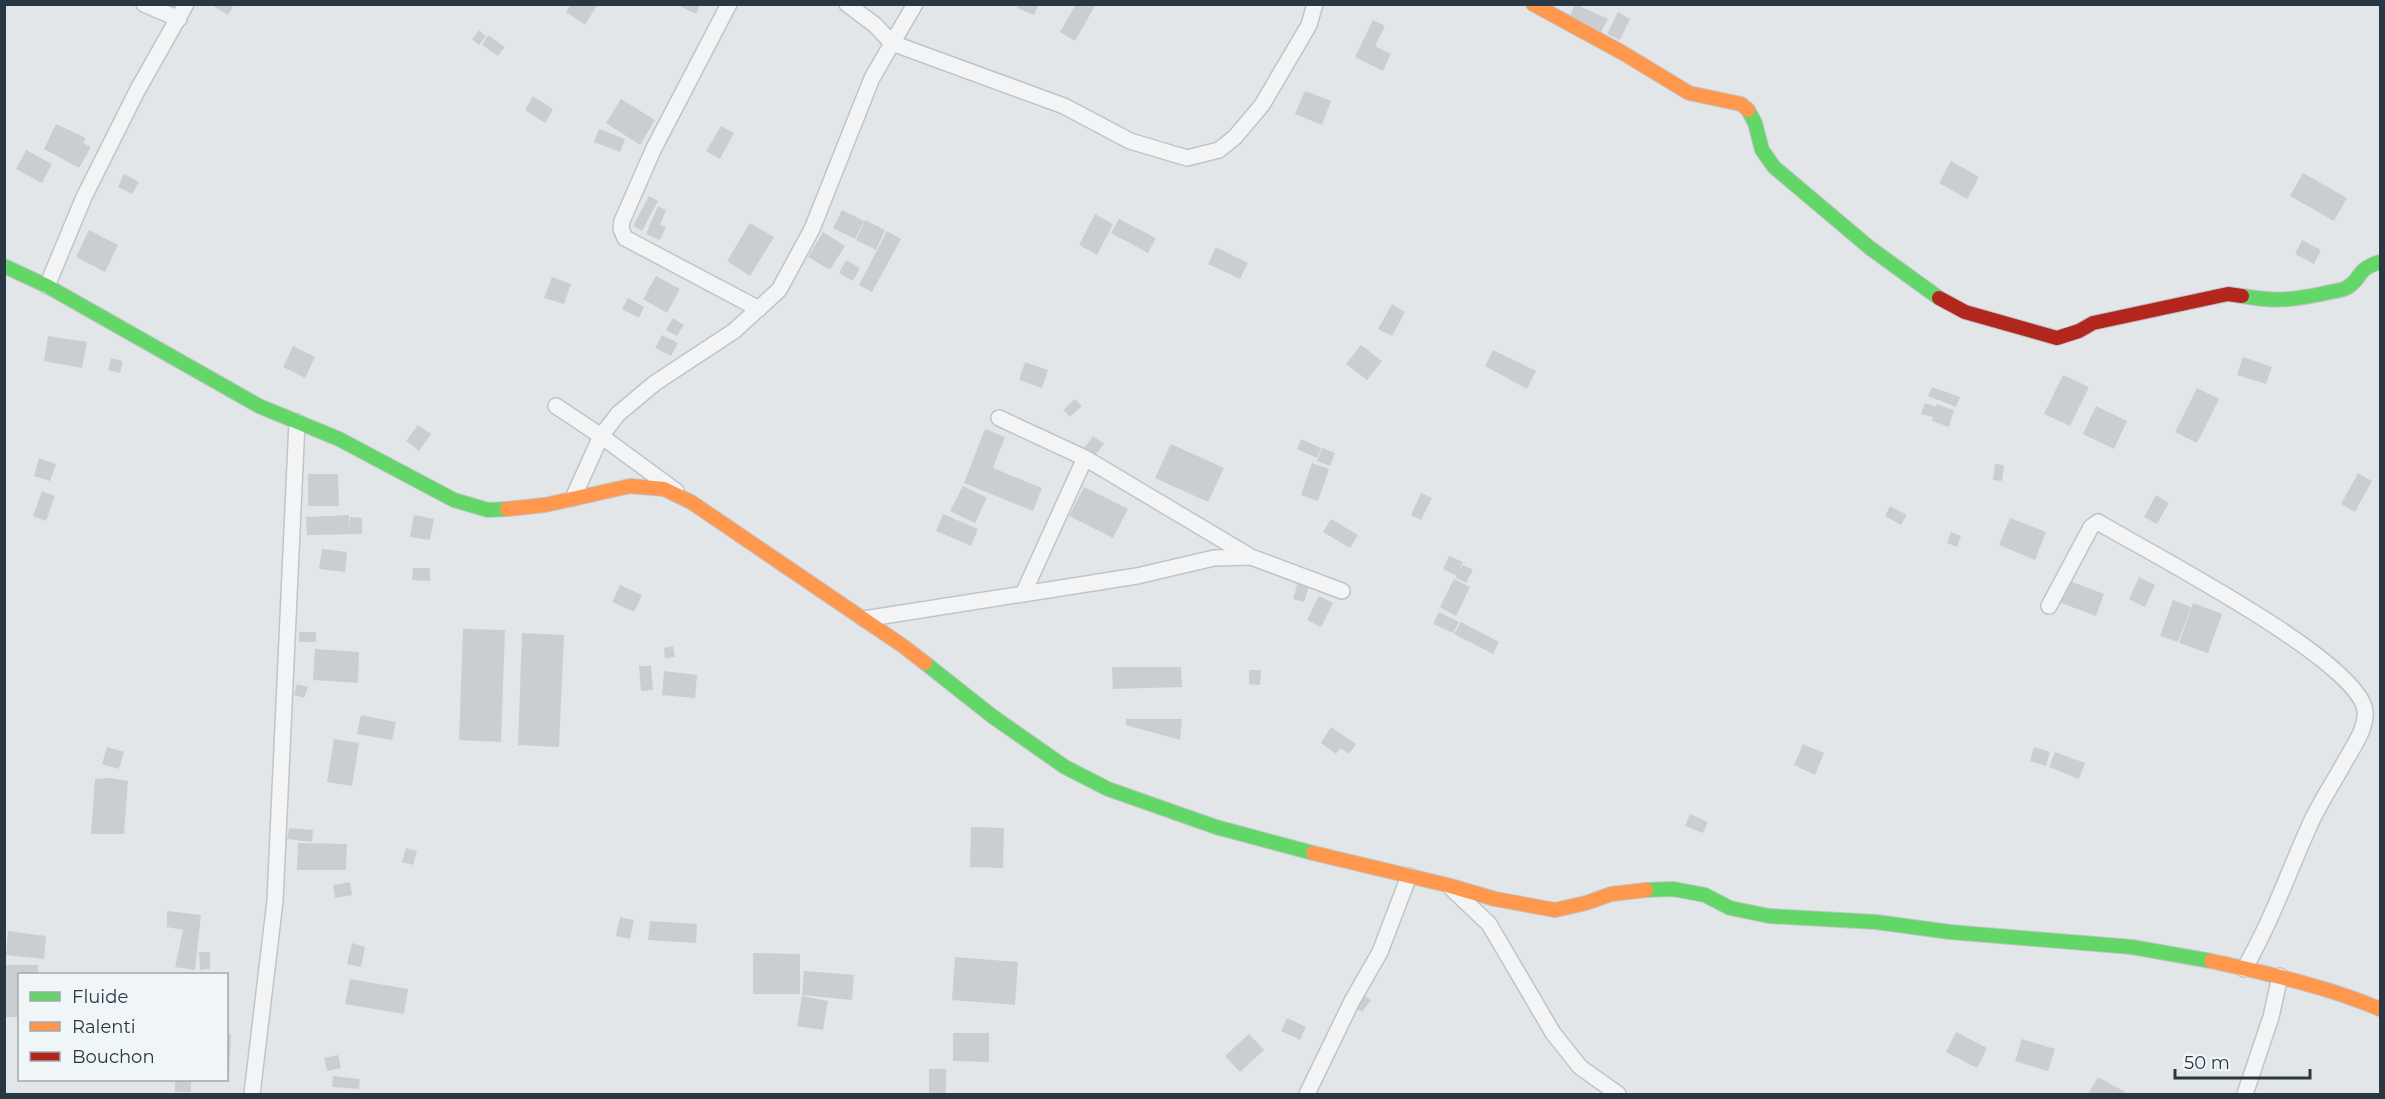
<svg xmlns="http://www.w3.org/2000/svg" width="2385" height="1099" font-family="Montserrat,sans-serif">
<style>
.building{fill:#cbced1}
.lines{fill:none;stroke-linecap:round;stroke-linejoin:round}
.street-casing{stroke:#c1c4c6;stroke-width:18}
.fast-casing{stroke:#c1c4c6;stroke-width:16}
.slow-casing{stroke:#c1c4c6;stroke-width:16}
.jam-casing{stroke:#c1c4c6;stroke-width:16}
.street{stroke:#f2f4f5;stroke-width:15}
.fast{stroke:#63d668;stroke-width:14}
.slow{stroke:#ff974d;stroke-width:14}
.jam{stroke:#b3261e;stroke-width:14}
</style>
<rect width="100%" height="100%" fill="#e3e6e8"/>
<!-- building -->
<path class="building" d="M210 4H229L233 7 228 15Z
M571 4H598L585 25 566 12Z
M675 4H700L696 14Z
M1019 4H1039L1034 15 1017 8Z
M1076 4H1096L1075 41 1060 32Z
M1575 4 1608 19 1601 32 1570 16Z
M1618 12 1630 19 1620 40 1607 34Z
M1373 20 1385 26 1375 46 1391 54 1383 71 1355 57Z
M479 30 486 36 479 45 472 39Z
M488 35 505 47 498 56 482 45Z
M1305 91 1331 101 1322 125 1295 114Z
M533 96 553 109 545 123 525 110Z
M621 99 655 120 640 145 606 123Z
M56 124 86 138 83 143 91 147 79 168 44 149Z
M721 126 734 133 720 159 706 151Z
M599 129 625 139 620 152 594 142Z
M26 150 52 164 42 183 16 169Z
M1951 161 1979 177 1967 199 1939 183Z
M2303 173 2347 198 2334 221 2290 196Z
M124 174 139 182 132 194 118 187Z
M649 196 658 201 642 231 633 226Z
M658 206 666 210 660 225 666 227 660 240 646 234Z
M842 210 864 221 855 239 833 228Z
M1095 214 1113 224 1097 255 1079 245Z
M1119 219 1156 238 1148 253 1111 233Z
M865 220 885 230 876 250 856 240Z
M750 223 774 237 750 276 727 261Z
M89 230 118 245 105 272 76 257Z
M887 231 901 239 872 292 859 285Z
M823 232 845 246 830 270 808 257Z
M2302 240 2321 250 2314 264 2295 254Z
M1216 247 1248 263 1240 279 1208 264Z
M846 260 860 268 853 281 839 273Z
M656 276 680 289 667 313 643 299Z
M552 277 571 284 564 304 544 298Z
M628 298 644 307 639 318 622 309Z
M1392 304 1405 312 1392 336 1378 329Z
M673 318 684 325 677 336 666 330Z
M662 335 678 343 671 356 655 348Z
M48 336 87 342 82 368 44 361Z
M1361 345 1382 361 1367 380 1346 364Z
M293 346 315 357 305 378 283 367Z
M1493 350 1536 371 1527 389 1485 366Z
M2243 357 2272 367 2266 384 2237 375Z
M111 358 123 361 120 373 108 370Z
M1025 362 1048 370 1042 388 1019 380Z
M2063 375 2089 387 2070 426 2044 414Z
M1932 387 1960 397 1956 407 1928 396Z
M2197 388 2219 399 2197 443 2175 432Z
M1075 399 1082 406 1070 417 1063 410Z
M1925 403 1936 407 1937 404 1954 410 1949 427 1932 421 1933 417 1921 414Z
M2096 406 2127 421 2114 449 2083 434Z
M418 425 431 434 419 451 406 441Z
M985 429 1005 437 993 468 1042 488 1033 511 964 483Z
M1093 436 1104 444 1094 456 1084 448Z
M1301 439 1321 448 1317 458 1297 449Z
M1171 444 1224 468 1208 502 1155 478Z
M1322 448 1335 453 1330 466 1317 461Z
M39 458 56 464 50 481 34 476Z
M1312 463 1329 469 1318 501 1301 495Z
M1995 464 2004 465 2002 481 1993 480Z
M2358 473 2372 481 2355 512 2341 504Z
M308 474H338L339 506H308Z
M963 486 987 498 975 523 950 511Z
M1084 487 1128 509 1113 538 1069 516Z
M42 491 55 496 46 521 33 516Z
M1421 493 1432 498 1421 520 1411 515Z
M2156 495 2169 503 2157 524 2144 517Z
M1890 506 1907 515 1901 525 1885 516Z
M943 514 978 529 971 546 936 531Z
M349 515V529L350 517 362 518V534L307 535 306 517Z
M414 515 434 519 430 540 410 537Z
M2010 518 2046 532 2035 560 1999 545Z
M1331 519 1358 535 1350 548 1323 532Z
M1951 532 1961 536 1957 547 1947 543Z
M322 549 347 552 345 572 319 569Z
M1449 556 1463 562 1459 571 1463 565 1473 570 1466 583 1456 578 1457 576 1443 569Z
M413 568H430V581L412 580Z
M2139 577 2155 585 2145 607 2129 599Z
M2062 578 2104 594 2096 616 2053 600Z
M1454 579 1470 587 1456 616 1440 607Z
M1298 582 1309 586 1304 602 1293 599Z
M620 585 642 595 634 612 612 602Z
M1319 596 1333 603 1321 627 1307 620Z
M2173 600 2191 607 2178 642 2160 636Z
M2193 603 2222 614 2208 653 2179 643Z
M1439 612 1459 622 1453 633 1433 624Z
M1461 622 1499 642 1493 654 1454 634Z
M463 629 505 630 501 742 459 740Z
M299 632H316V642H299Z
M522 633 564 635 559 747 518 745Z
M673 646 675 657 665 658 664 648Z
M315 649 359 652 358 683 313 680Z
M639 666H651L653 690 641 691Z
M1112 667H1181L1182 687 1113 689Z
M1249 670H1261L1260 685 1249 684Z
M664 671 697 675 695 698 662 695Z
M297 684 308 687 304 698 294 695Z
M361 715 396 722 392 740 357 734Z
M1126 719H1182L1180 740 1126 725Z
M1331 727 1356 744 1349 754 1340 748 1336 754 1321 743Z
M334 739 359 743 352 786 327 782Z
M1803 744 1824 753 1815 775 1794 765Z
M107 747 124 752 119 769 102 764Z
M2034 747 2050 752 2046 766 2030 761Z
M2055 752 2085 763 2079 779 2049 767Z
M110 778 128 781 124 834H91L95 779Z
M1690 814 1708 822 1703 833 1685 826Z
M971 827 1004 828 1003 868 970 867Z
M289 828 313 830 312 842 287 839Z
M298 843 347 844 346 870H297Z
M406 848 417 851 413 865 402 862Z
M350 882 352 895 335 898 333 885Z
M167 911 201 915 195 970 175 967 183 930 167 927Z
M620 917 634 920 630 939 616 936Z
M650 921 697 924 696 943 648 940Z
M8 931 46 936 44 959 6 955Z
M352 943 365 947 361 967 347 964Z
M199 952H210V969L200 970Z
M753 953 800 954V994H753Z
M955 957 1018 962 1015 1005 952 1000Z
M4 965H38V974H20V1017H4Z
M804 971 854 975 852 1000 802 995Z
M350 979 408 989 404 1014 345 1004Z
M1363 994 1371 1000 1362 1012 1354 1006Z
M802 996 828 1001 823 1030 797 1026Z
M1287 1018 1306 1027 1300 1040 1281 1031Z
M1956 1032 1987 1048 1977 1068 1946 1052Z
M953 1033H989V1062L953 1061Z
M226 1034H231L229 1075H226Z
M1249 1034 1264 1050 1240 1072 1225 1056Z
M2022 1039 2055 1049 2048 1071 2015 1061Z
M338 1055 341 1068 327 1071 324 1058Z
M929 1069H946V1094H929Z
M333 1076 360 1079 359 1089 332 1087Z
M2098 1077 2125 1092 2123 1094H2088Z
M175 1080H191V1092H175Z"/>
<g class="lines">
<!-- street casing -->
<g class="street-casing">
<path id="street" d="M144 4 179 19
M729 4 654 148 622 221 621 229 625 238 759 309
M847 4 875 25 892 43 1064 106 1130 141 1187 158 1219 150 1235 137 1262 105 1309 25 1315 4
M47 286 84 197 137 91 186 4
M556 406 601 436 676 491
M999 418 1085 458 1251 557
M573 498 601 436 618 414 655 383 734 331 779 290 812 229 872 78 915 4
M1023 594 1085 458
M2049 606 2091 527 2098 522C2146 551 2360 661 2365 711 2367 729 2351 750 2343 765 2333 783 2321 801 2312 820 2289 870 2272 921 2244 969
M864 619 1137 576 1214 558 1251 557 1342 591
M1450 887 1489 924 1553 1033 1580 1067 1618 1094
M252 1094 275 901 297 422
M1307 1094 1352 1001 1380 952 1409 876
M2245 1094 2271 1017 2280 976"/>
</g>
<!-- fast casing -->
<g class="fast-casing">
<path id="fast" d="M1748 110 1755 123 1762 150 1774 167 1870 248 1939 298
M4 266 47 286 259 406 339 439 454 500 488 510 507 509
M2242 296C2276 302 2293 300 2326 293 2332 291 2342 291 2348 287 2364 276 2355 270 2380 262
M925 663 992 716 1065 767 1108 789 1216 827 1313 853
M1646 890 1673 889 1705 895 1730 908 1769 916 1876 922 1950 932 2132 947 2211 961"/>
</g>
<!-- slow casing -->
<g class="slow-casing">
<path id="slow" d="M1533 4 1623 53 1689 93 1741 104 1748 110
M507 509 545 505 630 486 664 489 691 502 903 646 925 663
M1313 853 1447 885 1495 899 1555 910 1586 903 1611 894 1646 890
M2211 961C2269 974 2326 986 2380 1009"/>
</g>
<!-- jam casing -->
<g class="jam-casing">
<path id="jam" d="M1939 298 1965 312 2057 338 2079 331 2093 323 2228 294 2242 296"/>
</g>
<!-- street -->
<use href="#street" class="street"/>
<!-- fast -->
<use href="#fast" class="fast"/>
<!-- slow -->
<use href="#slow" class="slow"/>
<!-- jam -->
<use href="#jam" class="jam"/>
</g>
<!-- border -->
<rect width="2385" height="1099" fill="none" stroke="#273844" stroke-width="12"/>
<!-- legend -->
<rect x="18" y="973" width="210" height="108" fill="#f0f5f8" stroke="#a0a9b0" stroke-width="1.5"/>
<rect x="30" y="992" width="30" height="9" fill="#63d668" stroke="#a0a9b0" stroke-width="1.5"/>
<text x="72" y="1003" font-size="18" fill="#273844">Fluide</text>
<rect x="30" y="1022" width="30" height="9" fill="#ff974d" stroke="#a0a9b0" stroke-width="1.5"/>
<text x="72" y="1033" font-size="18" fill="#273844">Ralenti</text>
<rect x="30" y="1052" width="30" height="9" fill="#b3261e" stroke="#a0a9b0" stroke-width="1.5"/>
<text x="72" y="1063" font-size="18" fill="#273844">Bouchon</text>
<!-- scale -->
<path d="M2175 1069v9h135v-9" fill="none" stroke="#273844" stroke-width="3"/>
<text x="2184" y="1069" font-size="18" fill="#273844" stroke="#f0f5f8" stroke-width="4.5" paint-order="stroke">50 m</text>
</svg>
